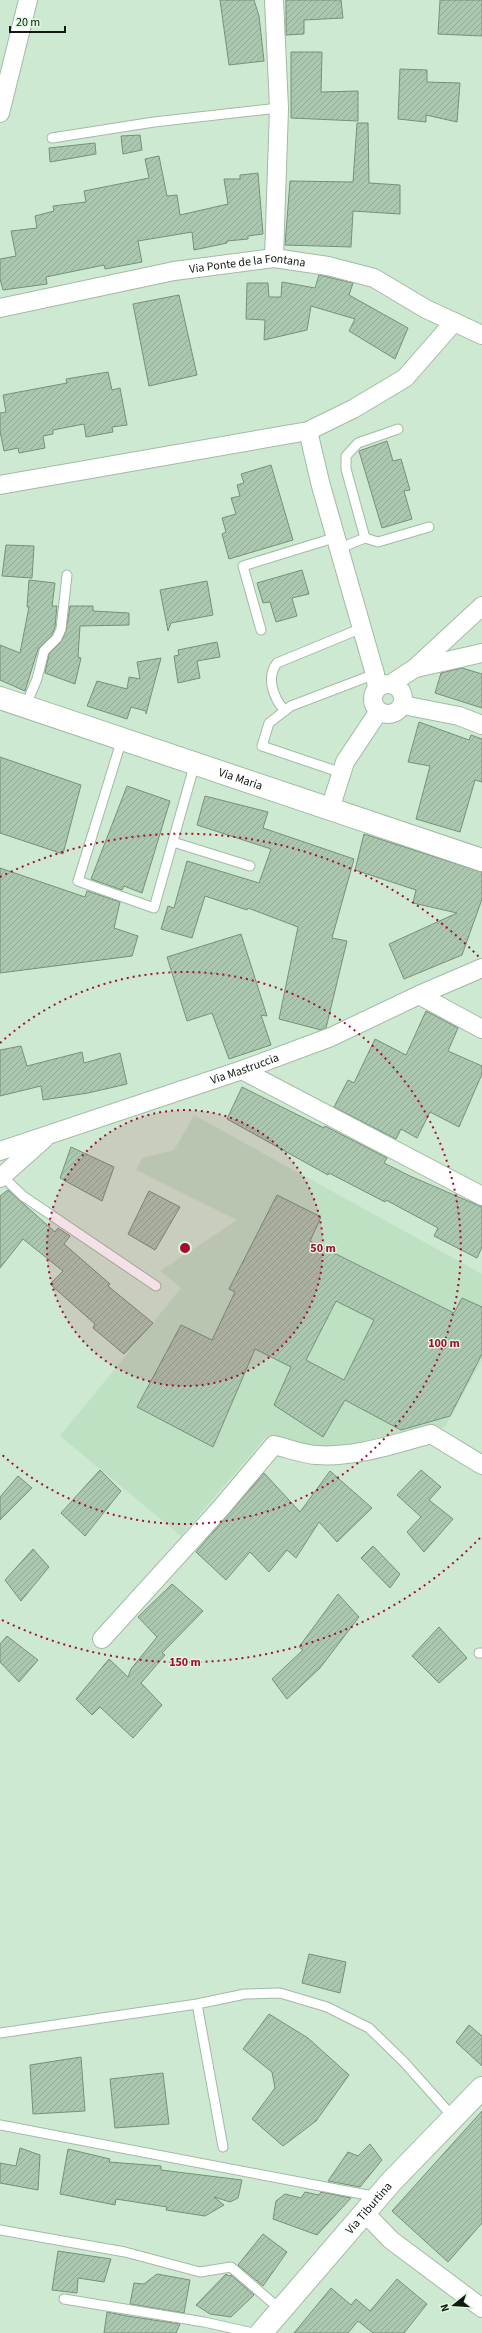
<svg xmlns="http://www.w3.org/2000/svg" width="482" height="2333" font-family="'Source Sans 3',sans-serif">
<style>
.built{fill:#bee0c3}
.building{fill:url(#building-hatch);stroke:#77907a;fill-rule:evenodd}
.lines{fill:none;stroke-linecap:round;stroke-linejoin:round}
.service-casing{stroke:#a1bba4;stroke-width:11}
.minor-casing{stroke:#a1bba4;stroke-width:20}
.tertiary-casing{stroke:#a1bba4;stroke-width:24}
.service{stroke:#fff;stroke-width:9}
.minor{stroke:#fff;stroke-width:18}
.tertiary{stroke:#fff;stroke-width:22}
.ring{fill:none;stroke:#a60c31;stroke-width:2;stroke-dasharray:2 4}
.labels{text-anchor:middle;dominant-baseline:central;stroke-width:3;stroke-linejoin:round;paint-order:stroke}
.street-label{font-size:12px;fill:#101a12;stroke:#dbf7de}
.centre{fill:#a60c31;stroke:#dbf7de;stroke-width:2}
.ring-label{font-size:12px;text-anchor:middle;font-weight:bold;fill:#a60c31;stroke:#dbf7de;stroke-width:3;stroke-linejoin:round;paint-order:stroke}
</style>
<defs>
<pattern id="building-hatch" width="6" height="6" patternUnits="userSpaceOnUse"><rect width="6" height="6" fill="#acc7b0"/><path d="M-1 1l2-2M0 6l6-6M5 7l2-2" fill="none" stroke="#93aa96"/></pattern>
</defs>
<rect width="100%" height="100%" fill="#cee9d1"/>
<!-- built -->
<path class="built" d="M194 1115 482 1274V1360L445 1427 379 1444 310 1448 265 1438 181 1536 60 1436 181 1288 160 1271 237 1220 136 1170 142 1158 174 1150Z"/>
<!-- building -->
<path class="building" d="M220 0H254L259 16 264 61 229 65Z
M286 0H341L343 18 304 20V34L286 35Z
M440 0H482V36L438 34Z
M291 52H322L321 92 358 91V121L291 118Z
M400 69 427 70V82L460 83 457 122 426 115V122L398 119Z
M357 123H368L369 183 400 185V214L353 211 351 247 285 245 290 181 353 182Z
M140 135 142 150 123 154 121 136Z
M95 143 96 154 50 162 49 148Z
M159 156 167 196 177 195 180 215 228 204 224 179H240V175L258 173 263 234 248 236V239L227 241V243L194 250 192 232 138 241 142 262 105 269 104 265 46 277 47 284 3 290 0 279V259L16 256 11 231 37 228 35 216 54 211 53 206 86 202 84 191 149 178 145 159Z
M319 275 353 283 349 295 408 328 395 359 349 331 355 319 311 306 307 330 264 340 265 320 246 319 247 283H268L269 297H281L282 282 315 288Z
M179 295 197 375 149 386 133 304Z
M108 372 112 390 120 388 127 425 112 427 113 432 86 437 84 424 53 430V434L43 436 45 448 19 453 18 448 4 451 0 431V413L6 412 3 395 67 383 66 379Z
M387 441 393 461 401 459 410 490 404 491 412 519 382 528 359 451Z
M271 465 293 540 229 559 222 534 226 532 222 518 236 514 231 498 240 496 237 485 244 483 241 474Z
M6 545 34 546 32 578 2 576Z
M302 570 309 594 292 598 297 616 276 622 270 602 263 603 257 583Z
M29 580 55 583 52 606H57L55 627 52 635 38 649 25 691 0 680V645L20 653 29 607H27Z
M207 581 213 615 171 623 168 631 160 590Z
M70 606H93V611L129 613V625L80 626 78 657 81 658 75 684 45 673 49 654 61 642 66 631Z
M217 642 220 657 197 661 200 678 178 683 174 656 179 655 178 650Z
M161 658 146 714V711L131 707 127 719 87 706 97 681 127 689 129 677 140 679 137 662Z
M462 668 482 674V708L435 693 441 673Z
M419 722 469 740 471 735 482 739V782L475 780 460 832 416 819 430 766 408 762Z
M0 757 81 785 63 854 0 833Z
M127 786 170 801 142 893 124 886 122 890 91 879Z
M205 796 268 812 263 828 354 859 332 938 347 941 326 1028 321 1030 279 1019 298 927 248 908 247 910 205 896 192 938 161 929 168 906 174 908 187 861 259 883 271 849 197 825Z
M364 834 482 872V899L462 955 404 979 389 944 457 913 413 903 416 890 355 870Z
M0 868 85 897 87 891 120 902 114 928 138 936 132 956 0 973Z
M241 934 267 1016 261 1015 271 1045 229 1059 212 1013 187 1021 167 957Z
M426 1011 458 1028 448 1051 482 1066V1074L459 1127 430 1112 417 1138 401 1129 396 1139 334 1107 348 1080 354 1083 375 1039 406 1055Z
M21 1046 27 1066 82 1052 84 1063 120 1053 127 1084 88 1093 43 1100 41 1086 0 1096V1050Z
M242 1087 324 1128 325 1126 387 1158 384 1163 410 1176 482 1207V1247L477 1258 434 1236 438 1228 386 1200 385 1202 329 1173 328 1175 227 1119Z
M71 1147 114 1167 102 1201 60 1178Z
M8 1190 55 1232 58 1228 70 1236 64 1244 110 1284 108 1286 153 1323 124 1354 93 1328 95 1324 50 1284 63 1271 23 1239 0 1268V1196Z
M149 1191 180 1207 155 1250 128 1234Z
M277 1195 321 1217 310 1241 454 1313 462 1298 482 1307V1354L450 1416 401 1430 345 1400 323 1437 274 1405 291 1367 255 1349 213 1447 137 1407 181 1325 212 1340 235 1292 229 1289ZM336 1301 374 1320 344 1380 306 1360Z
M100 1470 121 1491 85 1536 61 1513Z
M421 1470 441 1487 429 1500 453 1519 424 1552 407 1532 421 1517 397 1495Z
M330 1471 372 1508 337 1542 319 1522 296 1558 287 1550 269 1572 250 1552 226 1580 196 1552 264 1473 300 1512Z
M18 1476 32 1488 0 1520V1497Z
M373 1546 400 1574 390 1588 361 1558Z
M33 1549 49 1567 21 1601 5 1580Z
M172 1584 203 1611 162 1653 165 1655 141 1683 162 1705 133 1738 100 1707 92 1715 76 1699 109 1659 128 1677 131 1669 157 1637 138 1617Z
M338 1594 359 1617 320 1668 287 1699 272 1679 303 1650 299 1647Z
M439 1627 467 1658 439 1683 412 1656Z
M7 1636 38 1660 19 1682 0 1662V1644Z
M309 1954 346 1962 340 1993 302 1983Z
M269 2014 308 2038 349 2075 316 2121 283 2146 252 2119 275 2088 272 2072 243 2049Z
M469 2025 482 2036V2066L456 2042Z
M81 2057 85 2111 33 2114 30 2065Z
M163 2073 169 2124 115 2128 110 2079Z
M482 2111V2223L448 2262 392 2211Z
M370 2144 382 2160 360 2187 328 2181 348 2152 358 2156Z
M20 2148 40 2155 38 2190 0 2183V2163L16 2166Z
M68 2149 110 2159 109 2162 161 2166V2170L242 2180 238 2198 230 2202 214 2197 224 2205 205 2216 166 2210 167 2207 116 2199 115 2205 60 2194Z
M305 2192 319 2195 321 2192 351 2198 317 2235 273 2219 276 2201 285 2194 301 2198Z
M263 2234 287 2252 263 2286 238 2265Z
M58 2251 111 2259 104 2282 78 2278 77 2293 52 2290Z
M157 2274 190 2280 184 2313 130 2304 134 2283 144 2284Z
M226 2274 229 2276 231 2275 254 2295 231 2317 210 2314 196 2305Z
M397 2279 427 2304 404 2333H373L358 2321 348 2333H294L331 2288 351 2305 356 2299 370 2311Z
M107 2312 127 2316 180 2324 176 2333H104Z"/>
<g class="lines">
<!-- service casing -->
<g class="service-casing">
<path id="service" d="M52 138 154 122 279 108
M365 538 346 469V456L358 443 398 429
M340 548 365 538 378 542 429 527
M261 630 243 566 337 537
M25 707 37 679 44 651 57 638 61 629 67 575
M285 711C273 698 266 677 277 663L362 628
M122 739 78 881 154 908 195 763
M342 773 262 746 269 723 291 706 375 674
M173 842 250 866
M2 1176 23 1196 156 1286
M479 1653H482
M197 2004 223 2147
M0 2033 197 2004 245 1994 280 1993 327 2007 369 2028 404 2062 453 2117
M0 2125 378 2197
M0 2230 125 2252 200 2272 231 2267 281 2310
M64 2299 204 2322 253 2333"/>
</g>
<!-- minor casing -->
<g class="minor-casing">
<g id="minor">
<path d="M0 113 28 0"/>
<path d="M274 258 279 108 274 0"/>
<path id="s1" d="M0 308 174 271 274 258 328 266 374 278 426 309 482 335"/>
<path d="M308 431 321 486 375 674 377 688"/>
<path d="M0 485 308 431 353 409 405 378 454 322"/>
<path d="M416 668 482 653"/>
<circle cx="388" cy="699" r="15"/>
<path d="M391 684 415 668 482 606"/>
<path d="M403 705 459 716 482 725"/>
<path d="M330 809 345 762 379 711"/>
<path d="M419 995 482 1029"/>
<path d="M242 1070 482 1196"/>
<path id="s2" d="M0 1151 242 1070 331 1037 419 995 482 968"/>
<path d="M0 1178 44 1139"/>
<path d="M102 1639 220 1509 274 1445C287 1448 302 1454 316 1455 355 1458 394 1444 431 1434L482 1465"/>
<path d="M365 2213 391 2240 482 2308"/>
</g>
</g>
<!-- tertiary casing -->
<g class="tertiary-casing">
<g id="tertiary">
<path id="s3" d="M0 698 482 860"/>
<path id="s4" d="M261 2333 391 2182 482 2088"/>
</g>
</g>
<!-- service -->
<use href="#service" class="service"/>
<!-- minor -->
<use href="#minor" class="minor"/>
<!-- tertiary -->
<use href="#tertiary" class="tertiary"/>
</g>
<!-- distance rings -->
<circle cx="185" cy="1248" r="138" fill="#a60c31" fill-opacity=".12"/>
<g class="ring">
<circle cx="185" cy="1248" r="138"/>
<path d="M0 1043A276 276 0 1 1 0 1453"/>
<path d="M480 1538A414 414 0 0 1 0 1619M0 877A414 414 0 0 1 480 958"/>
</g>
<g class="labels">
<!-- street labels -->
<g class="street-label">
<text stroke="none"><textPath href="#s1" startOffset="252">Via Ponte de la Fontana</textPath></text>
<text stroke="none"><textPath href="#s3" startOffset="254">Via Maria</textPath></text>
<text stroke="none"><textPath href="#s2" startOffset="258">Via Mastruccia</textPath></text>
<text stroke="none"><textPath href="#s4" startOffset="165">Via Tiburtina</textPath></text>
</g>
</g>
<circle cx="185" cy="1248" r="6" class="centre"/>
<g class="ring-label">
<text x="323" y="1252">50 m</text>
<text x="444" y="1347">100 m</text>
<text x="185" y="1666">150 m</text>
</g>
<!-- north arrow -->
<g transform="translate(454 2305) rotate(253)" stroke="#dbf7de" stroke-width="3" paint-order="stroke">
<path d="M0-3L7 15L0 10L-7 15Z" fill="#101a12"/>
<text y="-6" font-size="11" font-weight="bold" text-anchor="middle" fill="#101a12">N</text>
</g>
<!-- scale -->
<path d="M10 26v6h55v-6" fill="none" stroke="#101a12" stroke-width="2"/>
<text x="16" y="26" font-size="12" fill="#101a12" stroke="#dbf7de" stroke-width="3" paint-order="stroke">20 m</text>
</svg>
